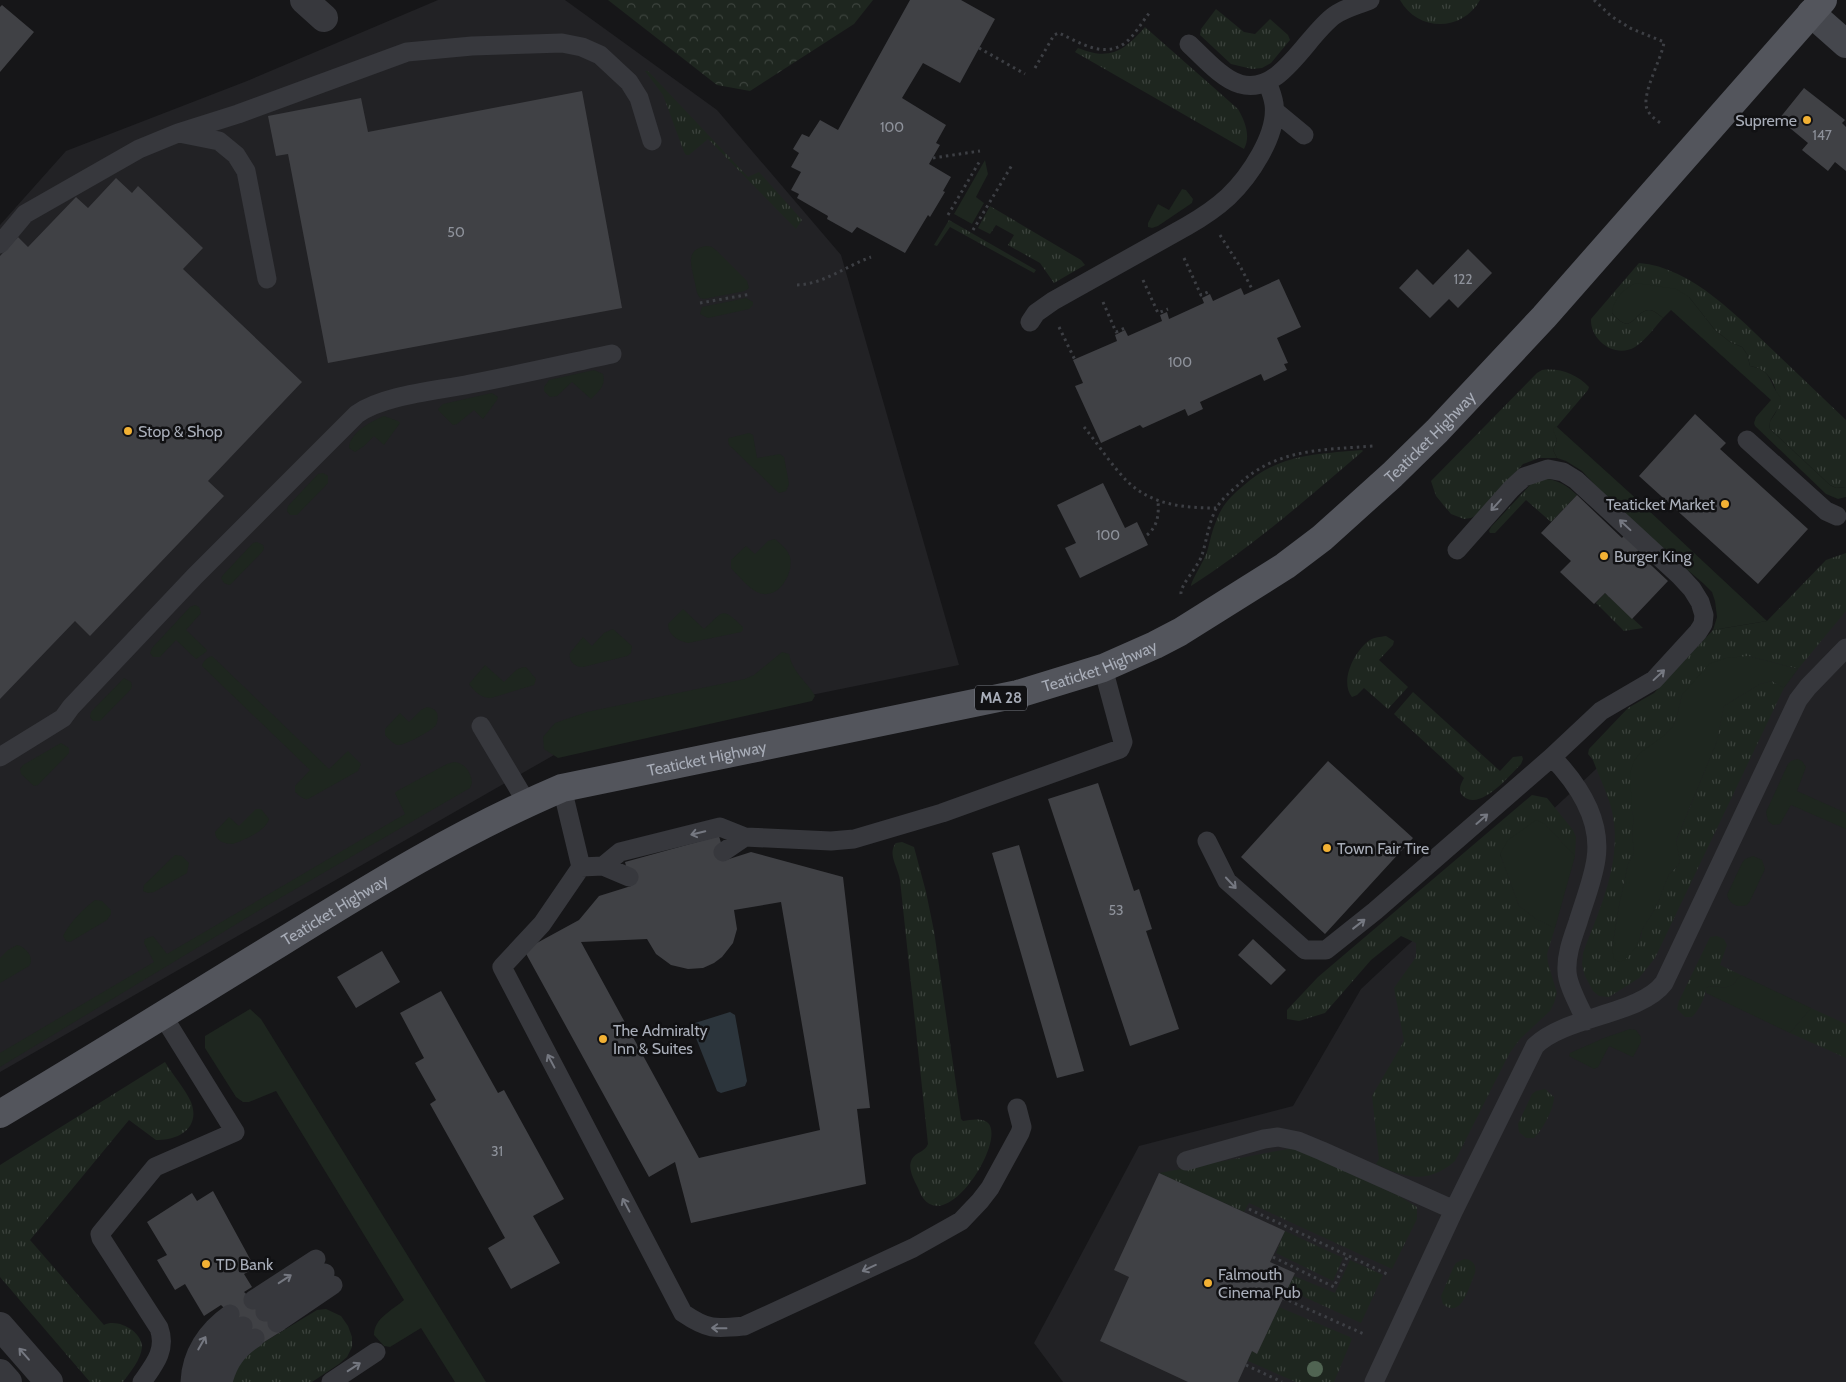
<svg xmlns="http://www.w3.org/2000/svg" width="1846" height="1382" font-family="Cabin,sans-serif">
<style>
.built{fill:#222225}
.grass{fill:url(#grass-tufts)}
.forest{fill:url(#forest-crowns)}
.garden{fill:#1e261f}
.water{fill:#2c353c}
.building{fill:#404145;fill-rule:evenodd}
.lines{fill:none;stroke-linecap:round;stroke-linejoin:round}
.path{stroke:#3d3f44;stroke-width:3;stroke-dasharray:2.5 4;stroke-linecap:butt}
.service{stroke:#37383d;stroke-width:19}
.minor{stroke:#37383d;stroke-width:28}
.tertiary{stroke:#37383d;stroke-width:28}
.secondary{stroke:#45474d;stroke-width:28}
.primary{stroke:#53555c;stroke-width:28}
.tree{fill:#506452}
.oneway{stroke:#757881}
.poi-dot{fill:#f2b134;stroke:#111113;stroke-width:2}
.labels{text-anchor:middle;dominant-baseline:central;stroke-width:5;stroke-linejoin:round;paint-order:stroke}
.number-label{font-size:14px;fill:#8e929b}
.shield{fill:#111113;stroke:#7b7e86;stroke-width:1}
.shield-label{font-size:15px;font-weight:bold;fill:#a8adb8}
.poi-label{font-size:16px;fill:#a8adb8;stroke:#111113;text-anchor:start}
.street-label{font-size:16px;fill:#a8adb8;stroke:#111113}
</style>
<defs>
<pattern id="grass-tufts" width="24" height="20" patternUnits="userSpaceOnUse" patternTransform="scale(1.25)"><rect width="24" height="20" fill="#1e261f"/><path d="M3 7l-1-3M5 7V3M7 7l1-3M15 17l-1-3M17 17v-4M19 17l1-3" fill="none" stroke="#3c433d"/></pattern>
<pattern id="forest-crowns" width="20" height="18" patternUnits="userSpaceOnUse" patternTransform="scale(1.25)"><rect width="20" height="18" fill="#1e261f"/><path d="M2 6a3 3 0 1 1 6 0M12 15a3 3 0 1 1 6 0" fill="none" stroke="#3c433d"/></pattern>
</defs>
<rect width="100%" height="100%" fill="#161618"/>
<!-- built -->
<path class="built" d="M438 0H565L717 110 841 255 959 665 575 743 0 1072V225L66 151 247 81Z
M1846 593V1382H1063L1034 1343 1139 1146 1293 1106 1361 989 1595 770 1724 635 1793 651Z"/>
<!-- grass -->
<path class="grass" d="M1400 0H1480C1462 32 1418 32 1400 0Z
M1216 9 1244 32 1255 34 1270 19 1288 35 1290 40 1271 63 1262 68 1252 69 1231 64 1200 35 1201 29Z
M1145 27 1238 109C1245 121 1251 136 1244 149L1075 52 1078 48C1110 61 1124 51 1145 27Z
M645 71H648L748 177 759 172 802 220 796 229 708 139 689 155H686L684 152 663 95Z
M990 206 1081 260 1085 265 1054 283 1040 263 1008 245 1014 235 996 225 990 234 978 228Z
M949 220 1036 270 1034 273 950 227 937 246 934 245Z
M1639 263C1692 267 1740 319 1777 354 1800 376 1823 398 1846 420V487L1836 488 1830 485 1770 429C1767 419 1776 417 1777 408 1779 389 1771 369 1750 366L1747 354 1742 347 1730 342 1715 330 1689 297 1612 313C1633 338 1633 311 1649 310 1654 310 1659 315 1663 318 1655 327 1646 340 1635 347 1615 359 1590 340 1591 319Z
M1542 370C1561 368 1576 374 1589 387L1588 390 1554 430 1557 440 1553 450 1557 458H1539L1523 464 1477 515 1471 518 1464 519 1451 514 1436 496 1431 481 1537 373Z
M1362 450 1363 451C1308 498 1252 547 1191 586 1191 581 1204 561 1207 552 1210 541 1212 530 1217 519 1222 505 1232 495 1243 486 1279 454 1316 454 1362 450Z
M1546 479C1559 480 1567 486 1577 495L1551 522 1526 500 1495 533H1490L1489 531 1491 527 1531 484Z
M1846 553V611L1798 669 1748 656 1693 685 1682 695 1677 716 1673 726 1666 734 1632 811 1634 819 1632 831 1634 854 1628 864 1619 906 1612 948 1641 938 1642 930 1656 907 1669 874 1678 866 1680 861 1676 842 1717 741 1724 706 1760 684 1772 681 1784 688 1655 958 1639 978 1609 997 1599 996 1593 991 1585 976 1582 965 1583 953C1600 908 1623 861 1612 811 1608 794 1599 777 1593 760L1588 754 1589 749 1628 708 1654 693 1713 630 1767 621 1826 560Z
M1605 593 1643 628 1624 631 1596 603Z
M1386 636 1394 641 1393 645 1379 660 1408 687 1388 709 1364 688 1357 695 1352 697C1339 681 1355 650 1370 640 1375 637 1380 637 1386 636Z
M1413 692 1500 771 1513 757 1522 756 1523 759 1521 764C1510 775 1480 812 1463 796 1457 790 1461 784 1464 778L1394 714Z
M1532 795 1547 798 1573 830 1576 837 1575 856 1545 824 1500 854 1519 906 1536 919 1555 928 1547 954 1548 963 1557 993 1554 1003 1550 1011 1520 1039 1509 1054 1455 1161C1428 1184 1407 1179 1376 1164L1379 1159 1372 1096 1404 1041 1394 988 1416 957V943L1401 936 1371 960 1325 1013 1299 1021 1287 1019V1010L1318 977Z
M902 842 914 847 926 892 934 931 961 1119 963 1121C971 1120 983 1117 989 1124 1005 1146 939 1246 918 1188 914 1180 907 1168 912 1159 916 1152 925 1152 928 1144L900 880C898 867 887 854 896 843Z
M1717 936 1724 939 1727 945 1720 965 1741 975C1738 978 1735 983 1732 985 1723 991 1714 983 1706 988 1705 998 1699 1010 1692 1017H1685L1677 1009 1679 1001 1710 937Z
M1811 1008 1846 1024V1058L1790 1033Z
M165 1062C173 1075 185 1089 191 1102 201 1128 178 1141 156 1140L129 1120 30 1240 104 1325C117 1318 142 1331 142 1347 141 1360 130 1372 123 1382H90L0 1277V1165Z
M1545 1089 1554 1097C1554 1109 1543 1129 1534 1138H1526L1519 1132 1518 1124 1532 1094 1536 1091Z
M1288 1149H1296L1314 1156 1399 1196 1417 1207V1219L1392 1269 1249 1203 1244 1212 1159 1173Z
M1285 1231 1343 1258 1333 1281 1276 1253Z
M1464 1259C1472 1259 1477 1265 1475 1273 1469 1286 1462 1320 1443 1304L1441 1296 1454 1266 1456 1263Z
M1350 1260 1383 1275 1361 1323 1287 1289 1294 1276 1335 1293Z
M1279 1307 1350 1337 1352 1339 1334 1382H1296L1248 1361 1252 1351 1257 1353Z
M326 1309 341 1316 348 1326 352 1337V1347L347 1357 339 1364 312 1382H231L232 1376 248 1352 317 1310Z"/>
<!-- forest -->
<path class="forest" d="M608 0H873L854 24 750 91 717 85Z"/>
<!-- garden -->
<path class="garden" d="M985 160 988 174 976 197 984 203 972 224 954 214Z
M1182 189 1186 190 1193 199 1192 203 1158 226 1152 228 1148 227V223L1158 204 1169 210Z
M707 246 712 247 717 251 747 281 749 288 745 291 704 299 700 298C696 293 696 286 694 279 691 264 685 249 707 246Z
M1636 283 1676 289 1689 297 1715 330 1730 342 1742 347 1747 354 1750 366C1773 370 1769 384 1781 398 1781 411 1767 417 1770 429L1830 485 1836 488 1846 487V497L1838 499 1826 494 1755 426 1754 423 1756 417 1771 400 1671 310 1663 318C1659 315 1654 310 1649 310 1633 311 1633 338 1612 313 1613 300 1623 289 1636 283Z
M746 298 753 302V305L749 309 708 318 700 314 702 307Z
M594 370 603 374C606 386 599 391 591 399L572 382 557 396 550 397 544 391V387L549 380Z
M492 393 498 397 497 400 483 419 474 410 457 424 453 425 439 411 438 409 443 404Z
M384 416 398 421 400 423 384 445 374 436 364 446 355 452 349 448C349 433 372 421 384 416Z
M1556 426 1630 493 1767 621 1713 630 1717 617 1715 601 1712 592 1704 584 1625 517 1582 471 1566 461 1557 458 1553 450 1557 440 1553 430Z
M749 433 753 435 757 458 780 454 784 457 789 484 786 491 779 493 729 445 728 440 729 438Z
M323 473 328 476V483L297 515H290L287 511 288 506 318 474Z
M775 539C781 544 788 550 790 557 794 575 777 602 757 592 748 588 738 575 731 568V560L746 546 755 554 768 541Z
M257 542 263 545 264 549 262 552 231 584 229 585 224 583 221 578 223 575 253 543Z
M195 605 199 607 201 613 186 630 207 650 206 652 196 659 176 640 160 657H153L150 653 152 648 190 607Z
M683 609 704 629C724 611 721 606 743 627V630L741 632 688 643C678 641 668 635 668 624Z
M613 629 632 646 631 653 627 656 583 667C576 668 568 661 570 653L583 637 592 646 604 633Z
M782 652 789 654C793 674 807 681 815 696L812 701 558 758 544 749 543 737 555 723 587 712 745 679 754 675Z
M212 656 329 769 348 751 361 764 358 771 308 799C303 800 299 795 295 792V786L310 770 202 666C202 662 208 657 212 656Z
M1748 656 1798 669 1784 688 1772 681 1760 684 1724 706 1717 741 1676 841 1680 861 1678 866 1669 874 1656 907 1642 930 1638 945 1625 960 1619 962 1614 959 1612 948 1619 906 1628 864 1634 854 1632 831 1634 819 1632 811 1630 773 1634 761 1640 753 1666 734 1673 726 1677 716 1682 695 1709 664 1726 658Z
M485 665 504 682C511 676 516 667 526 667L536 679 534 685 491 698C481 698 475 692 469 684Z
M124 678 131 682 132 686 131 689 100 721H93L90 717 91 712Z
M427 707C431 708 435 709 437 713 438 716 438 721 436 725 433 730 404 746 398 745 393 744 388 738 385 735V729L400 713 409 722 421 710Z
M61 743 69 748V753L38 785 34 786 21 774 20 769 23 765Z
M1797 759 1802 761 1806 767 1797 791 1846 813V829L1791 805 1780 824 1773 825 1768 821 1766 812 1788 764 1791 761Z
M454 762C465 763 471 772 472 783L470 788 268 905 0 1067V1053L154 962 144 943 145 939 153 936 167 954 405 814 395 793 397 791 447 764Z
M256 809H261L269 819C266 831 244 840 233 844 225 844 215 841 215 832L229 817 239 826Z
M1536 820 1545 824 1575 856 1555 928 1536 919 1519 906 1500 854 1508 840Z
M175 855 182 856 189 863 187 873 154 892 148 893 143 891 144 885Z
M1753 856 1762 860 1765 869 1750 901 1747 905C1738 908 1730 905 1727 895L1742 863 1745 859Z
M95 900 102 901 111 910V914L107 920 70 942 66 941 63 936C71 921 82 910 95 900Z
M17 945C26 947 35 958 29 966L0 983V958L8 950Z
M1741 975 1811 1008 1790 1033 1706 993V988C1714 983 1723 991 1732 985 1735 983 1738 978 1741 975Z
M250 1009 261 1019 486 1382H455L421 1328 390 1347 384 1346 374 1335C374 1318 393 1310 404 1300L276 1091 249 1102H243L236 1097 205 1048V1036Z
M1630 1029 1636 1030 1641 1037V1042L1633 1057 1609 1046 1598 1067 1594 1069 1569 1056 1570 1053 1604 1038Z"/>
<!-- water -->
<path class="water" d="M730 1012 735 1015 747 1081 745 1086 721 1093 717 1091 692 1028 695 1023Z"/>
<!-- building -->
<path class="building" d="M910 0H961L995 19 960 83 923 63 902 98 946 125 936 143 940 145 929 164 951 177 943 191 945 192 930 217 928 215 905 253 857 227 852 233 827 219 828 216 797 198 799 194 791 190 801 172 791 167 799 153 793 149 802 134 809 137 820 120 838 130Z
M2 5 34 32 0 72V7Z
M1804 88 1845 120 1842 123 1846 127V171L1835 162 1828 171 1802 150 1808 143 1779 119Z
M582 91 622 308 328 363 288 154 276 156 268 116 361 98 368 132Z
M116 178 132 193 138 186 203 248 183 269 302 382 208 481 224 496 90 636 75 621 0 699V256L18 237 28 247 76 197 88 208Z
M1468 249 1492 273 1458 308 1449 299 1430 318 1399 288 1417 269 1433 285Z
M1279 279 1301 327 1277 338 1288 363 1284 364 1287 370 1264 381 1261 374 1200 402 1203 409 1188 416 1185 409 1143 428 1140 425 1101 443 1075 386 1083 383 1073 360 1117 341 1115 335 1125 330 1128 336 1162 321 1160 315 1167 312 1169 319 1204 303 1202 298 1210 294 1213 301 1241 288 1244 295Z
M1695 414 1726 443 1720 449 1808 529 1758 584 1639 476Z
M1103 483 1125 528 1137 522 1148 545 1080 578 1065 548 1076 543 1057 505Z
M1577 495 1622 538 1626 533 1642 547 1637 552 1668 581 1632 619 1605 593 1594 604 1560 572 1571 561 1541 533Z
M1328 761 1413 838 1325 934 1241 857Z
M1098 783 1134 891 1139 889 1152 929 1146 931 1179 1029 1130 1046 1048 799Z
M719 836 726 860 751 852 843 877 870 1108 857 1109 866 1184 691 1223 675 1162 649 1177 524 950 579 920 599 896 631 886 625 862ZM781 902 820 1130 699 1158 581 942 647 939 656 954 671 965 688 969 703 968 714 963 722 957 733 943 737 929 734 910Z
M1019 845 1084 1071 1057 1078 992 853Z
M1253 939 1286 970 1271 985 1238 955Z
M382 951 400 982 356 1008 337 977Z
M441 991 498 1093 504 1090 564 1199 533 1216 560 1263 511 1289 488 1248 505 1238 430 1104 436 1100 415 1063 424 1058 400 1013Z
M1159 1173 1285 1231 1270 1262 1295 1273 1257 1354 1252 1351 1238 1382H1188L1100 1341 1129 1277 1114 1270Z
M213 1191 255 1268 244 1274 252 1287 244 1292 285 1329 261 1344 221 1305 204 1316 185 1284 175 1290 157 1260 167 1255 147 1222 192 1193 197 1201Z"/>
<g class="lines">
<!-- path -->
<path class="path" d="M1594 0 1611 16 1630 28 1664 42C1662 59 1639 97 1648 111 1651 117 1658 121 1663 125
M979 48 1025 74
M1035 68 1054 35 1059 33C1079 42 1103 59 1125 43 1135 35 1142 22 1150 12
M933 158 980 151
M948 215 981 159
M973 230 1012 165
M1220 235 1241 268 1253 291
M1184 258 1201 295 1210 291
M1143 280 1158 313 1168 309
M797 285C824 284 846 266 871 257
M1103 302 1116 332 1125 328
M700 303 751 294
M1059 327 1075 360
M1084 427C1098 444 1112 466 1127 481 1151 505 1184 508 1216 508
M1147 535C1158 526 1159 514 1158 501
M1181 594C1180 585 1198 567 1202 555 1207 539 1209 521 1217 507 1222 499 1230 492 1238 485 1277 448 1323 450 1374 446
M1249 1209 1387 1274
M1273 1257 1334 1287 1348 1255
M1283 1298 1364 1334
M1246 1365 1282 1382"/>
<!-- service -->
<path class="service" d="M1189 44C1202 56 1223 80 1240 84 1281 96 1307 34 1335 15 1345 8 1358 5 1370 0
M1275 111 1304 135
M179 133 219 141 236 155 246 171 267 279
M0 244 25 214 139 149 178 133 238 114 407 52 472 46 562 43 582 47 600 55 629 82 639 98 652 141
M1030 322 1036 313 1053 301 1187 226C1201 218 1215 209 1228 197 1249 177 1278 135 1274 104 1273 97 1270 89 1267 82
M1747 440 1826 511 1837 516
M1457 550 1511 489 1524 477 1548 469 1563 472 1576 480 1680 576 1692 589 1700 602 1704 615 1703 624 1698 632 1654 680 1601 711 1552 757C1578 784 1602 819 1596 859 1593 880 1584 902 1578 922 1573 937 1566 954 1567 971 1567 985 1580 1007 1586 1021
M481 726 527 803
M0 757 63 718 71 707 195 576 357 414C384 395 436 391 470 384 517 375 565 364 612 354
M562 788 581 867 603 866 629 877
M1207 841 1227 881 1305 950H1326L1375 911 1552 757
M723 852 745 837
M603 866 620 852 720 827 745 837 831 841 854 839 942 813 1120 749 1123 742 1103 668
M581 867 542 924 502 967 683 1313C708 1330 715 1329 744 1326L913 1248 961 1221 980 1201 990 1188 1020 1133 1022 1127 1017 1108
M1186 1161 1264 1139 1278 1137 1298 1141 1322 1151 1454 1210
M253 1300 316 1259
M265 1312 325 1273
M277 1323 333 1285
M142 1382C154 1365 167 1350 159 1328L101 1238 100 1234 155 1167 235 1132 163 1016
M190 1382C191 1354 207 1330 230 1314
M207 1382C211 1360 223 1338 243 1326
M223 1382C228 1362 238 1349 255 1338
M331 1382 376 1352
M1374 1382 1454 1210 1535 1046C1565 1016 1640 1015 1664 983L1798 700 1808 687 1846 648"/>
<!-- minor -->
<path class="minor" d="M304 0 324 18"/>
<!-- tertiary -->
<path class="tertiary" d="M0 1326 49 1382
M0 1373 8 1382"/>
<!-- secondary -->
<path class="secondary" d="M1811 13 1846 44"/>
<!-- primary -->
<path class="primary" id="s1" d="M0 1114C94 1058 187 1000 280 943 372 886 463 830 562 788L1018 694 1103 668 1155 645 1180 632 1285 566 1322 538 1392 475 1437 431 1544 317 1823 0"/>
</g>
<!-- trees -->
<circle class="tree" cx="1315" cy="1369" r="8"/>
<!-- one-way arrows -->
<defs><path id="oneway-shaft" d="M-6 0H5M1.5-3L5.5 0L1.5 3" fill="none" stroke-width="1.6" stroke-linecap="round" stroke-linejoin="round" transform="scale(1.25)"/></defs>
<g class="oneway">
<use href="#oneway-shaft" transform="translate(1496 505) rotate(132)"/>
<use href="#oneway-shaft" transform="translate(1625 525) rotate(-137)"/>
<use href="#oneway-shaft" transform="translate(1659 675) rotate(-43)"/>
<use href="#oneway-shaft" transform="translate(1482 819) rotate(-41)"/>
<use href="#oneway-shaft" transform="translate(698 833) rotate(166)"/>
<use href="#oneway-shaft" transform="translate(1231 883) rotate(47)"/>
<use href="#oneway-shaft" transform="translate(1359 924) rotate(-38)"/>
<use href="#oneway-shaft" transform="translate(551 1061) rotate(-118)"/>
<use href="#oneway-shaft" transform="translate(626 1205) rotate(-118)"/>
<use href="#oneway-shaft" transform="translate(869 1268) rotate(155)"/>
<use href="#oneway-shaft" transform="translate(285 1279) rotate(-33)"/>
<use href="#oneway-shaft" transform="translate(719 1328) rotate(-179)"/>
<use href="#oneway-shaft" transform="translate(202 1343) rotate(-60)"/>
<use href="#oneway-shaft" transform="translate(24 1354) rotate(-131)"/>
<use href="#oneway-shaft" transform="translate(354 1367) rotate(-33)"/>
</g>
<!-- markers -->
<g class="poi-dot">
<circle cx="1807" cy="120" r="5"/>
<circle cx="128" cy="431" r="5"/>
<circle cx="1725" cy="504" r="5"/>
<circle cx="1604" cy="556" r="5"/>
<circle cx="1327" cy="848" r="5"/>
<circle cx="603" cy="1039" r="5"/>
<circle cx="206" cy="1264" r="5"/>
<circle cx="1208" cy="1283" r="5"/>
</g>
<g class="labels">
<!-- number labels -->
<g class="number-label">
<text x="892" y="127">100</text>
<text x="1822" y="135">147</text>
<text x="456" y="232">50</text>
<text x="1463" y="279">122</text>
<text x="1180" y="362">100</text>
<text x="1108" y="535">100</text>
<text x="1116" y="910">53</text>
<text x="497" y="1151">31</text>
</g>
<!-- shield labels -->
<rect class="shield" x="975" y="685.5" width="52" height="25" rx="4"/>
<g class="shield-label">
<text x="1001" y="698">MA 28</text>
</g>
<!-- poi labels -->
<g class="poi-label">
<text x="1797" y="120" text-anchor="end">Supreme</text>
<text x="138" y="431">Stop &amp; Shop</text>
<text x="1715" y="504" text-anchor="end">Teaticket Market</text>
<text x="1614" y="556">Burger King</text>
<text x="1337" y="848">Town Fair Tire</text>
<text x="613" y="1030">The Admiralty<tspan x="613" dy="18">Inn &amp; Suites</tspan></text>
<text x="216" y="1264">TD Bank</text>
<text x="1218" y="1274">Falmouth<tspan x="1218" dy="18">Cinema Pub</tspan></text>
</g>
<!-- street labels -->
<g class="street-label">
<text stroke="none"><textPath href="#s1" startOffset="1608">Teaticket Highway</textPath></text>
<text stroke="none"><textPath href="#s1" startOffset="1202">Teaticket Highway</textPath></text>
<text stroke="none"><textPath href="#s1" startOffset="798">Teaticket Highway</textPath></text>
<text stroke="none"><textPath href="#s1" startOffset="392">Teaticket Highway</textPath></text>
</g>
</g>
</svg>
